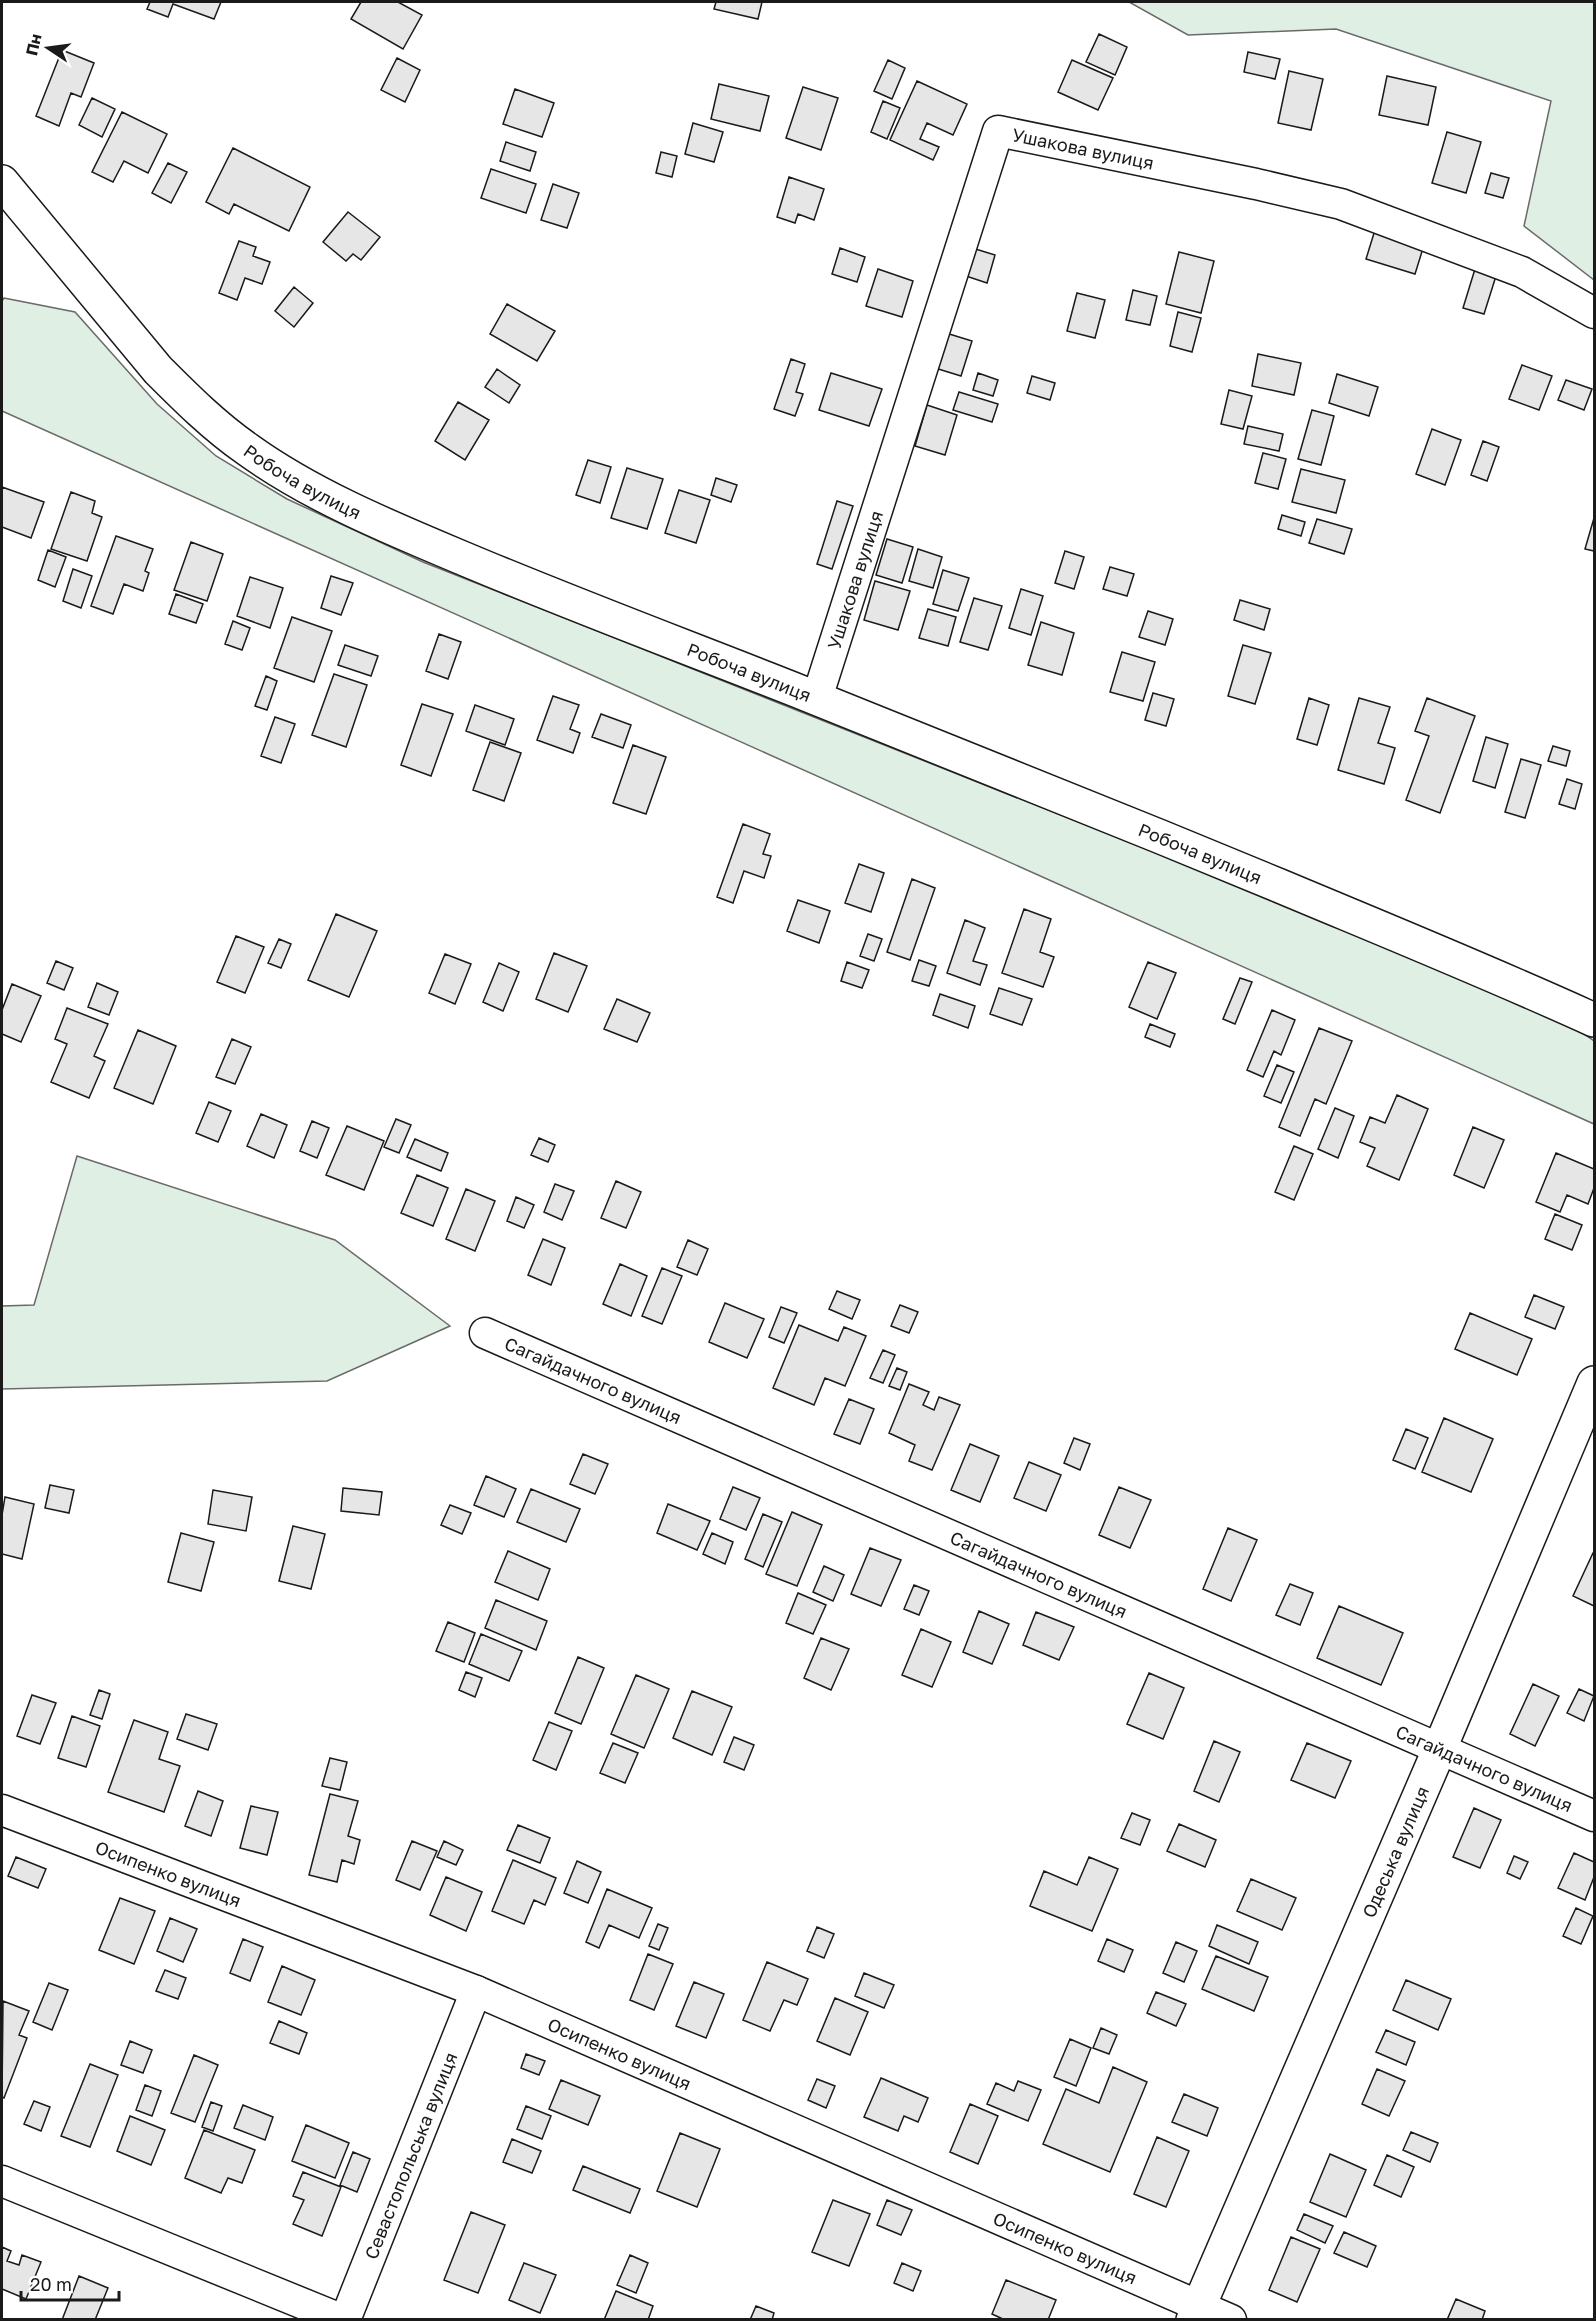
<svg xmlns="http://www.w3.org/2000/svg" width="1596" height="2321" font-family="'Golos Text',sans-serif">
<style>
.green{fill:#e0efe3;stroke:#6a6a6a;stroke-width:1.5}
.building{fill:#e6e6e6;stroke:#1a1a1a;stroke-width:1.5}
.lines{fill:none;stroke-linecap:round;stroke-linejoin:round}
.street-casing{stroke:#1a1a1a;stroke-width:33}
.secondary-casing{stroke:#1a1a1a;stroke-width:36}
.street{stroke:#fff;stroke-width:30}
.secondary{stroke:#fff;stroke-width:33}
.labels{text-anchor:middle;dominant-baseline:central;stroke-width:4.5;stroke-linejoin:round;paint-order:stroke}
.street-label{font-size:18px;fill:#1a1a1a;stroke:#fff}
</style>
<rect width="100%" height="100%" fill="#fff"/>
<!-- green -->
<path class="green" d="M1129 2H1594V280L1524 226 1551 101 1336 29 1188 35Z
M4 298 75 312 157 404 216 456 287 499 423 562 1547 1008 1594 1041V1124L2 411V301Z
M77 1156 335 1240 450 1326 327 1381 2 1389V1306L34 1305Z"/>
<!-- building -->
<path class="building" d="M150 2H221L214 19 173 4 168 17 147 9Z
M361 2H398L422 15 403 49 351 19Z
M716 2H762L758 19 714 9Z
M1099 34 1127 47 1115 75 1086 62Z
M62 50 94 63 81 97 71 93 59 126 36 116Z
M1248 52 1280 59 1275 79 1244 72Z
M397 58 420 70 405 102 381 90Z
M888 60 905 68 892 99 874 91Z
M1072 60 1113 78 1098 110 1058 92Z
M1289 71 1323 79 1311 130 1278 123Z
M1387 76 1436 87 1428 125 1379 115Z
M917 81 967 104 953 135 927 123 920 139 939 147 933 160 890 140Z
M719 84 769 96 760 131 711 119Z
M803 87 838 98 821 150 786 138Z
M515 89 554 103 542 137 503 124Z
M92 98 115 109 102 137 79 125Z
M883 101 900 108 887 139 871 132Z
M122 112 167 134 148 173 124 161 113 182 92 172Z
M693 123 723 132 714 162 685 154Z
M1447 132 1481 142 1466 193 1432 183Z
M506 142 536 152 530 171 500 161Z
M233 148 310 187 289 231 234 204 229 214 206 202Z
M661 152 677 156 672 177 656 173Z
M168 163 187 172 171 203 152 193Z
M491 169 536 184 526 213 481 198Z
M1491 173 1509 178 1503 198 1485 193Z
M789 177 824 189 814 220 798 214 795 223 777 217Z
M553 184 579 193 567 228 541 220Z
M348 212 380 237 361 260 353 254 346 261 323 242Z
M1375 230 1424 245 1415 274 1366 259Z
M239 241 256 247 253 256 270 262 262 284 245 278 237 300 219 293Z
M969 247 995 255 987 283 960 274Z
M840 248 865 257 857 282 832 274Z
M1179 252 1214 261 1201 313 1166 304Z
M878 269 913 281 902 317 866 306Z
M1475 269 1496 276 1484 314 1463 308Z
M294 287 313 303 294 327 275 311Z
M1133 290 1157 296 1150 325 1126 320Z
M1077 293 1105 300 1095 338 1067 331Z
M507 304 555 331 537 361 490 334Z
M1178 312 1201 318 1192 352 1170 346Z
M946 333 972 341 961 376 935 368Z
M1258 354 1301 363 1294 395 1252 386Z
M791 359 805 364 796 392 803 394 795 416 774 409Z
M1522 365 1552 376 1539 410 1509 399Z
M497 369 520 385 509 403 485 387Z
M831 373 882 389 869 426 819 410Z
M978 373 998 380 993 396 973 390Z
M1337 374 1378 387 1369 416 1329 403Z
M1032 376 1055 383 1050 400 1027 393Z
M1566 380 1592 389 1584 410 1558 400Z
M1229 390 1252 396 1243 429 1221 424Z
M959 392 998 404 992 422 953 410Z
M458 402 489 420 465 460 435 441Z
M927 405 957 415 945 455 915 446Z
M1312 410 1334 416 1321 465 1298 459Z
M1248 426 1283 434 1279 451 1244 444Z
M1432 429 1461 440 1445 485 1416 474Z
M1483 441 1499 447 1487 481 1471 475Z
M1263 453 1286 459 1278 489 1255 483Z
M588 460 611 467 600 503 576 495Z
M627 468 663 479 647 529 611 518Z
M1301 469 1345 480 1336 513 1292 502Z
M716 478 737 485 731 502 711 495Z
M2 487 44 502 31 538 2 527Z
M679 490 710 500 696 543 665 533Z
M71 492 95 501 92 513 102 517 87 561 51 549Z
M837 501 853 506 832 569 817 564Z
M1282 515 1305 522 1301 536 1278 529Z
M1594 518V551L1585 549Z
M1317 519 1352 529 1344 554 1309 543Z
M116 536 153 549 145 571 149 573 143 591 124 584 113 614 91 606Z
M887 539 913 547 902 583 876 575Z
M191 542 223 554 207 601 174 590Z
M918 549 942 557 933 588 909 581Z
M48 550 66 557 55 587 38 580Z
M1065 551 1084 557 1074 589 1055 583Z
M1110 567 1134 574 1127 596 1103 589Z
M73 569 92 576 81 608 63 601Z
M943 570 969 578 958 611 933 604Z
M331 576 353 583 341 615 321 608Z
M250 577 283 588 270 628 237 616Z
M875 581 910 591 898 630 864 620Z
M1021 589 1043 596 1031 635 1009 628Z
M176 594 203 604 196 623 169 614Z
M974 598 1002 606 988 650 960 642Z
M1240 600 1270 609 1264 630 1234 620Z
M928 609 956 617 948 646 919 638Z
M1148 611 1173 619 1165 645 1139 637Z
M292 617 332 631 314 682 274 668Z
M233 621 250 628 242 650 225 644Z
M1041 622 1074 633 1062 675 1028 665Z
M439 634 461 642 448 679 426 671Z
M345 645 378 656 371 676 338 665Z
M1243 645 1271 653 1255 704 1228 696Z
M1122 652 1155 662 1143 701 1110 692Z
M334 674 367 685 346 747 312 735Z
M266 676 277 681 267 710 255 706Z
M1153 693 1174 699 1166 726 1145 720Z
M553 696 579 705 570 729 580 733 573 753 537 740Z
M1309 698 1329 705 1317 745 1297 739Z
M1359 698 1390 707 1378 743 1395 748 1384 784 1338 770Z
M1427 698 1475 716 1440 813 1406 800 1429 736 1415 731Z
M422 704 453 714 431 776 401 765Z
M475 705 514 719 505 745 466 731Z
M601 714 631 725 623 748 592 737Z
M275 717 295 724 281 763 261 756Z
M1486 737 1508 744 1495 788 1473 781Z
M490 742 521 753 504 801 473 790Z
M633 745 666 757 646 814 613 803Z
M1553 746 1570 751 1566 766 1548 761Z
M1521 759 1541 765 1525 818 1505 812Z
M1567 779 1582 784 1575 809 1559 804Z
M743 824 770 834 763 854 771 856 764 878 744 871 733 903 717 897Z
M859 864 884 873 871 912 845 903Z
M912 879 935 888 910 960 887 952Z
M798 900 830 911 819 943 787 931Z
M1024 909 1051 919 1040 952 1054 957 1043 987 1002 973Z
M336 914 377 931 349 997 308 980Z
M965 920 985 928 973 961 987 965 980 985 947 973Z
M868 934 882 939 874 961 860 956Z
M236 936 264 947 245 993 217 982Z
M279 939 291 944 281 968 268 963Z
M554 953 587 966 568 1012 536 999Z
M445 954 471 964 455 1004 429 993Z
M919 960 936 966 929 986 912 981Z
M56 961 73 968 64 990 47 983Z
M847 962 869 970 862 988 841 981Z
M1148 962 1176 973 1157 1019 1129 1007Z
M499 963 519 972 503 1011 483 1002Z
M1240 978 1252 982 1235 1024 1223 1019Z
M97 983 118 992 109 1015 88 1007Z
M12 984 41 996 21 1042 2 1034V1010Z
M999 988 1032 999 1022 1025 990 1014Z
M940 994 975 1006 968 1028 933 1015Z
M617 999 650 1013 637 1042 604 1029Z
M67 1008 108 1024 94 1056 105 1061 89 1098 51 1082 67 1044 55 1039Z
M1272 1010 1295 1020 1281 1055 1274 1051 1263 1077 1247 1070Z
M1150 1024 1175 1034 1170 1047 1145 1037Z
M1319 1028 1352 1041 1326 1104 1315 1099 1300 1136 1279 1127Z
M138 1030 176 1046 153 1104 114 1088Z
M232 1039 251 1047 235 1084 216 1077Z
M1277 1065 1294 1072 1281 1103 1264 1096Z
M1397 1095 1428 1109 1399 1180 1367 1166 1375 1148 1360 1142 1370 1117 1385 1123Z
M209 1102 231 1111 218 1142 196 1133Z
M1335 1108 1354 1116 1338 1158 1318 1149Z
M261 1114 287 1125 274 1158 247 1146Z
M396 1119 411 1125 399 1153 384 1147Z
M312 1121 329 1128 317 1158 300 1151Z
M347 1126 384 1141 364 1190 326 1175Z
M1473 1127 1504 1140 1484 1188 1454 1175Z
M539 1138 555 1145 548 1162 531 1155Z
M415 1139 448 1153 441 1171 407 1157Z
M1294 1146 1313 1154 1294 1200 1275 1192Z
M1556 1153 1594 1169V1188L1588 1204 1567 1195 1560 1212 1536 1202Z
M417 1175 448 1188 433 1226 401 1213Z
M616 1181 641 1192 626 1228 601 1218Z
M555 1184 574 1191 562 1220 544 1212Z
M466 1189 495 1201 475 1251 446 1239Z
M516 1197 534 1205 524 1228 507 1221Z
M1555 1214 1582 1225 1572 1250 1545 1239Z
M543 1239 565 1248 551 1285 528 1275Z
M688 1240 708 1249 697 1275 677 1267Z
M620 1264 647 1276 631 1316 603 1304Z
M662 1268 682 1276 662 1324 642 1316Z
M837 1291 860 1300 852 1319 829 1309Z
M1534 1295 1564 1307 1555 1329 1525 1317Z
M725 1303 764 1319 747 1358 709 1342Z
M900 1305 918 1312 909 1333 891 1326Z
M781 1307 797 1313 784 1343 769 1337Z
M1470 1313 1532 1339 1517 1375 1455 1349Z
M799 1325 838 1341 844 1327 866 1336 845 1386 825 1378 814 1405 773 1388Z
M883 1350 895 1355 883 1383 870 1378Z
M897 1368 907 1372 900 1390 889 1386Z
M909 1384 929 1392 923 1405 934 1410 939 1397 960 1405 932 1470 909 1461 915 1445 889 1433Z
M849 1399 874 1409 860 1444 834 1434Z
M1444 1418 1493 1439 1471 1492 1422 1472Z
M1406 1429 1428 1438 1415 1469 1393 1460Z
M1074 1438 1090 1444 1080 1470 1064 1463Z
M970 1444 999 1456 980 1502 951 1490Z
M583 1454 608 1464 595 1494 570 1484Z
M1029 1462 1061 1475 1046 1511 1014 1498Z
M486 1476 516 1489 504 1517 474 1505Z
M50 1485 74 1490 69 1513 45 1508Z
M733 1487 760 1498 746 1530 720 1519Z
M1119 1487 1151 1500 1130 1548 1099 1535Z
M343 1488 382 1492 379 1515 341 1511Z
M531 1489 580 1509 566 1542 517 1522Z
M213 1490 252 1497 246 1531 208 1524Z
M5 1497 34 1504 22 1559 2 1554V1515Z
M668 1504 710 1521 697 1550 657 1533Z
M450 1505 471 1513 462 1534 441 1525Z
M792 1512 822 1525 797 1586 766 1574Z
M763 1514 782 1522 763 1567 745 1559Z
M293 1526 325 1534 311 1589 279 1581Z
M1228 1528 1257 1540 1231 1601 1203 1589Z
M181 1533 214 1542 201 1591 168 1582Z
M712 1533 733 1542 725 1564 703 1554Z
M870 1548 901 1560 881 1606 851 1594Z
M508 1551 550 1569 538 1600 495 1582Z
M1593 1553H1594V1606L1573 1596Z
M824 1566 844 1575 833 1601 813 1592Z
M1290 1584 1313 1593 1300 1625 1276 1615Z
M914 1585 929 1591 919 1615 904 1609Z
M798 1593 826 1605 813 1634 786 1623Z
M496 1600 547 1621 536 1650 485 1628Z
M1339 1606 1403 1633 1381 1685 1317 1658Z
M979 1611 1009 1624 992 1664 963 1652Z
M1036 1612 1074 1627 1059 1660 1023 1645Z
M448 1622 475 1633 464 1662 436 1651Z
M921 1629 951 1642 932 1687 902 1675Z
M481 1634 522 1651 509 1681 469 1664Z
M821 1638 849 1649 831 1690 804 1678Z
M578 1657 604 1668 581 1724 555 1713Z
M466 1672 482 1678 475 1697 459 1690Z
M1149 1673 1184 1688 1163 1739 1127 1724Z
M636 1675 669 1689 644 1748 611 1734Z
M1533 1684 1559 1696 1535 1746 1510 1734Z
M1579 1689 1594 1696 1584 1721 1567 1713Z
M99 1690 110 1694 102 1719 90 1715Z
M692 1691 732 1707 712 1755 673 1738Z
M32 1695 56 1703 40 1744 17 1736Z
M186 1714 217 1724 208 1750 177 1739Z
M72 1716 100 1726 86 1767 58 1758Z
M134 1720 168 1732 159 1759 180 1766 164 1812 108 1792Z
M549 1722 572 1731 556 1770 533 1760Z
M734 1737 754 1745 744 1770 724 1762Z
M1214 1741 1240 1752 1219 1802 1194 1791Z
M613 1743 638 1753 625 1783 600 1773Z
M1307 1743 1351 1761 1335 1798 1291 1780Z
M330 1758 347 1762 340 1790 322 1786Z
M198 1791 223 1801 211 1836 185 1826Z
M330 1794 358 1801 348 1836 360 1840 354 1864 342 1860 337 1882 309 1875Z
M251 1806 278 1812 267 1855 240 1848Z
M1474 1808 1501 1820 1480 1868 1453 1857Z
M1132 1813 1150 1820 1140 1845 1121 1838Z
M1179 1824 1216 1840 1205 1867 1167 1851Z
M518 1825 550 1838 540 1863 507 1850Z
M412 1841 437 1851 420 1890 396 1880Z
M444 1841 463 1850 456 1865 437 1857Z
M1574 1853 1594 1862V1877L1585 1900 1558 1888Z
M1514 1856 1528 1862 1520 1879 1507 1873Z
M16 1857 46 1869 38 1888 8 1876Z
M1089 1857 1118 1869 1092 1931 1030 1906 1044 1871 1077 1885Z
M513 1860 556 1878 545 1905 534 1900 524 1924 492 1911Z
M577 1861 601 1872 588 1903 564 1893Z
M446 1877 482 1892 466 1931 430 1915Z
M1251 1879 1296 1898 1282 1930 1237 1911Z
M607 1889 652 1908 639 1938 609 1925 599 1948 586 1942Z
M120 1898 155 1911 134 1964 99 1950Z
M1576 1908 1593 1916 1581 1944 1563 1936Z
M170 1918 197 1929 183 1962 157 1951Z
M658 1924 668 1928 659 1950 649 1946Z
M1217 1925 1258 1942 1249 1964 1209 1946Z
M817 1927 834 1934 824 1958 807 1951Z
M243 1939 263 1947 250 1981 230 1973Z
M1107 1939 1133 1950 1124 1972 1098 1961Z
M1176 1942 1197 1951 1184 1982 1163 1973Z
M648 1954 673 1964 654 2010 630 2000Z
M1216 1956 1268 1977 1254 2011 1202 1989Z
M767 1962 808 1979 797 2005 784 2000 770 2031 743 2020Z
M282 1966 315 1980 301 2015 268 2002Z
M165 1970 186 1978 178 1999 156 1991Z
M864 1973 894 1985 884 2008 855 1996Z
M1406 1980 1451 1999 1438 2030 1393 2010Z
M694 1982 724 1994 706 2038 676 2026Z
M49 1983 68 1990 52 2030 33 2022Z
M1156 1992 1186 2004 1176 2026 1147 2013Z
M835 1998 868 2012 850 2055 817 2041Z
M3 2001 29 2011 19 2035 27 2038 4 2098 2 2097Z
M279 2021 307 2033 299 2054 270 2043Z
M1101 2028 1117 2035 1109 2054 1093 2048Z
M1386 2030 1415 2042 1406 2065 1376 2052Z
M1070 2039 1091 2048 1076 2086 1054 2077Z
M130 2041 152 2050 143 2073 121 2065Z
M526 2054 545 2061 539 2075 521 2068Z
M194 2055 218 2065 195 2122 171 2113Z
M90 2064 118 2075 90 2147 61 2136Z
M1113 2067 1147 2082 1110 2172 1043 2144 1066 2089 1099 2103Z
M1377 2069 1405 2081 1389 2116 1362 2104Z
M881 2078 928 2098 918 2122 904 2116 898 2131 864 2117Z
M817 2079 835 2086 826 2108 808 2100Z
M561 2080 600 2096 588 2125 549 2109Z
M1018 2081 1041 2090 1028 2121 987 2104 996 2083 1014 2091Z
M145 2085 161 2091 152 2116 136 2110Z
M1184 2094 1218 2108 1207 2136 1172 2122Z
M34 2101 50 2107 41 2131 24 2124Z
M211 2102 222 2106 213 2131 202 2127Z
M970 2104 998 2116 978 2164 950 2152Z
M243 2105 273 2117 265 2140 234 2128Z
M526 2106 551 2116 542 2139 517 2129Z
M130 2116 165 2130 151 2165 117 2151Z
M306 2125 349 2143 335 2178 292 2161Z
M204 2130 255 2150 242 2183 228 2178 221 2193 185 2178Z
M1411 2132 1438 2143 1430 2162 1403 2150Z
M680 2133 720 2149 697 2207 657 2191Z
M1157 2137 1189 2151 1166 2207 1134 2194Z
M512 2139 541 2151 532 2173 503 2162Z
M353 2152 370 2159 357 2192 340 2185Z
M1330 2154 1366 2170 1346 2217 1310 2202Z
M1387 2155 1414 2167 1401 2197 1374 2185Z
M583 2166 640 2189 630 2213 573 2190Z
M303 2172 341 2187 322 2236 293 2224 304 2200 293 2196Z
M833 2200 870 2214 849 2266 812 2252Z
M887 2200 912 2210 901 2235 877 2225Z
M471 2212 505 2225 478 2293 444 2280Z
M1304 2214 1333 2226 1325 2243 1297 2230Z
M1344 2232 1376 2246 1367 2267 1334 2253Z
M1291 2237 1320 2249 1297 2302 1269 2290Z
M2 2247 11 2251 7 2261 19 2265 22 2255 41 2262 26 2299 2 2289Z
M630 2255 648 2263 636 2293 617 2285Z
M524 2263 556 2275 540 2313 509 2300Z
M902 2263 921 2271 913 2291 894 2283Z
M79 2276 108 2288 95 2320H62Z
M1006 2280 1056 2300 1048 2320H1005L992 2314Z
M616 2291 653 2306 648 2320H604Z
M1456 2299 1485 2311 1482 2320H1447Z
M756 2306 774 2313 772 2320H750Z"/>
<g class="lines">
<!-- street casing -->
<g class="street-casing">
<g id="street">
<path id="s1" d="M817 698 998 131 1256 184 1341 204 1522 272 1594 313"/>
<path id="s2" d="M485 1333 1594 1816"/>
<path id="s3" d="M2 1810 476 1991 1231 2320"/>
<path d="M2 2181 343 2320"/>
<path id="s4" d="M345 2320 476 1991"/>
</g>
</g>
<!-- secondary casing -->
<g class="secondary-casing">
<g id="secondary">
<path id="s5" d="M2 182 158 370C186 398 214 426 247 449 312 496 393 529 467 560 574 605 684 646 793 689 955 753 1118 819 1280 886 1385 930 1491 973 1594 1020"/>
<path id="s6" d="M1193 2320 1440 1748 1594 1383"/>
</g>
</g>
<!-- street -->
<use href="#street" class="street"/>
<!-- secondary -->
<use href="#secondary" class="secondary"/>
</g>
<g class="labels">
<!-- street labels -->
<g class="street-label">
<text stroke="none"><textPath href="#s1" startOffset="682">Ушакова вулиця</textPath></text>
<text stroke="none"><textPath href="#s5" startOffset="428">Робоча вулиця</textPath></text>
<text stroke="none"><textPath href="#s1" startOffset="124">Ушакова вулиця</textPath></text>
<text stroke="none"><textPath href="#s5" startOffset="914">Робоча вулиця</textPath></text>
<text stroke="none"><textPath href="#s5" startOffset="1400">Робоча вулиця</textPath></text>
<text stroke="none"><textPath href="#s2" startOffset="118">Сагайдачного вулиця</textPath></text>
<text stroke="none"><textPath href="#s2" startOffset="604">Сагайдачного вулиця</textPath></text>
<text stroke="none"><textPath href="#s2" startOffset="1090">Сагайдачного вулиця</textPath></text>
<text stroke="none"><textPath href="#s6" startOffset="510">Одеська вулиця</textPath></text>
<text stroke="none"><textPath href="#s3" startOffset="178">Осипенко вулиця</textPath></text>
<text stroke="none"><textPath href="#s3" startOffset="664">Осипенко вулиця</textPath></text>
<text stroke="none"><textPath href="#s4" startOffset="177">Севастопольська вулиця</textPath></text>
<text stroke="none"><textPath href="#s3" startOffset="1150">Осипенко вулиця</textPath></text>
</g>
</g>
<!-- border -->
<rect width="1596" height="2321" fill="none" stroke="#1a1a1a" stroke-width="6"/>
<!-- north arrow -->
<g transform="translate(48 48) rotate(283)" stroke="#ffffff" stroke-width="4.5" paint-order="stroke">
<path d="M0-4.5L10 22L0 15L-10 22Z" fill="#1a1a1a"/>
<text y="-9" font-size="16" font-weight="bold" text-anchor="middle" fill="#1a1a1a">Пн</text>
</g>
<!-- scale -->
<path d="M21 2291v9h98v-9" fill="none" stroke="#1a1a1a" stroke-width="3"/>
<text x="30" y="2291" font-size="18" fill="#1a1a1a" stroke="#ffffff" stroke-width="4.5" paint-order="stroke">20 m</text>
</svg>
